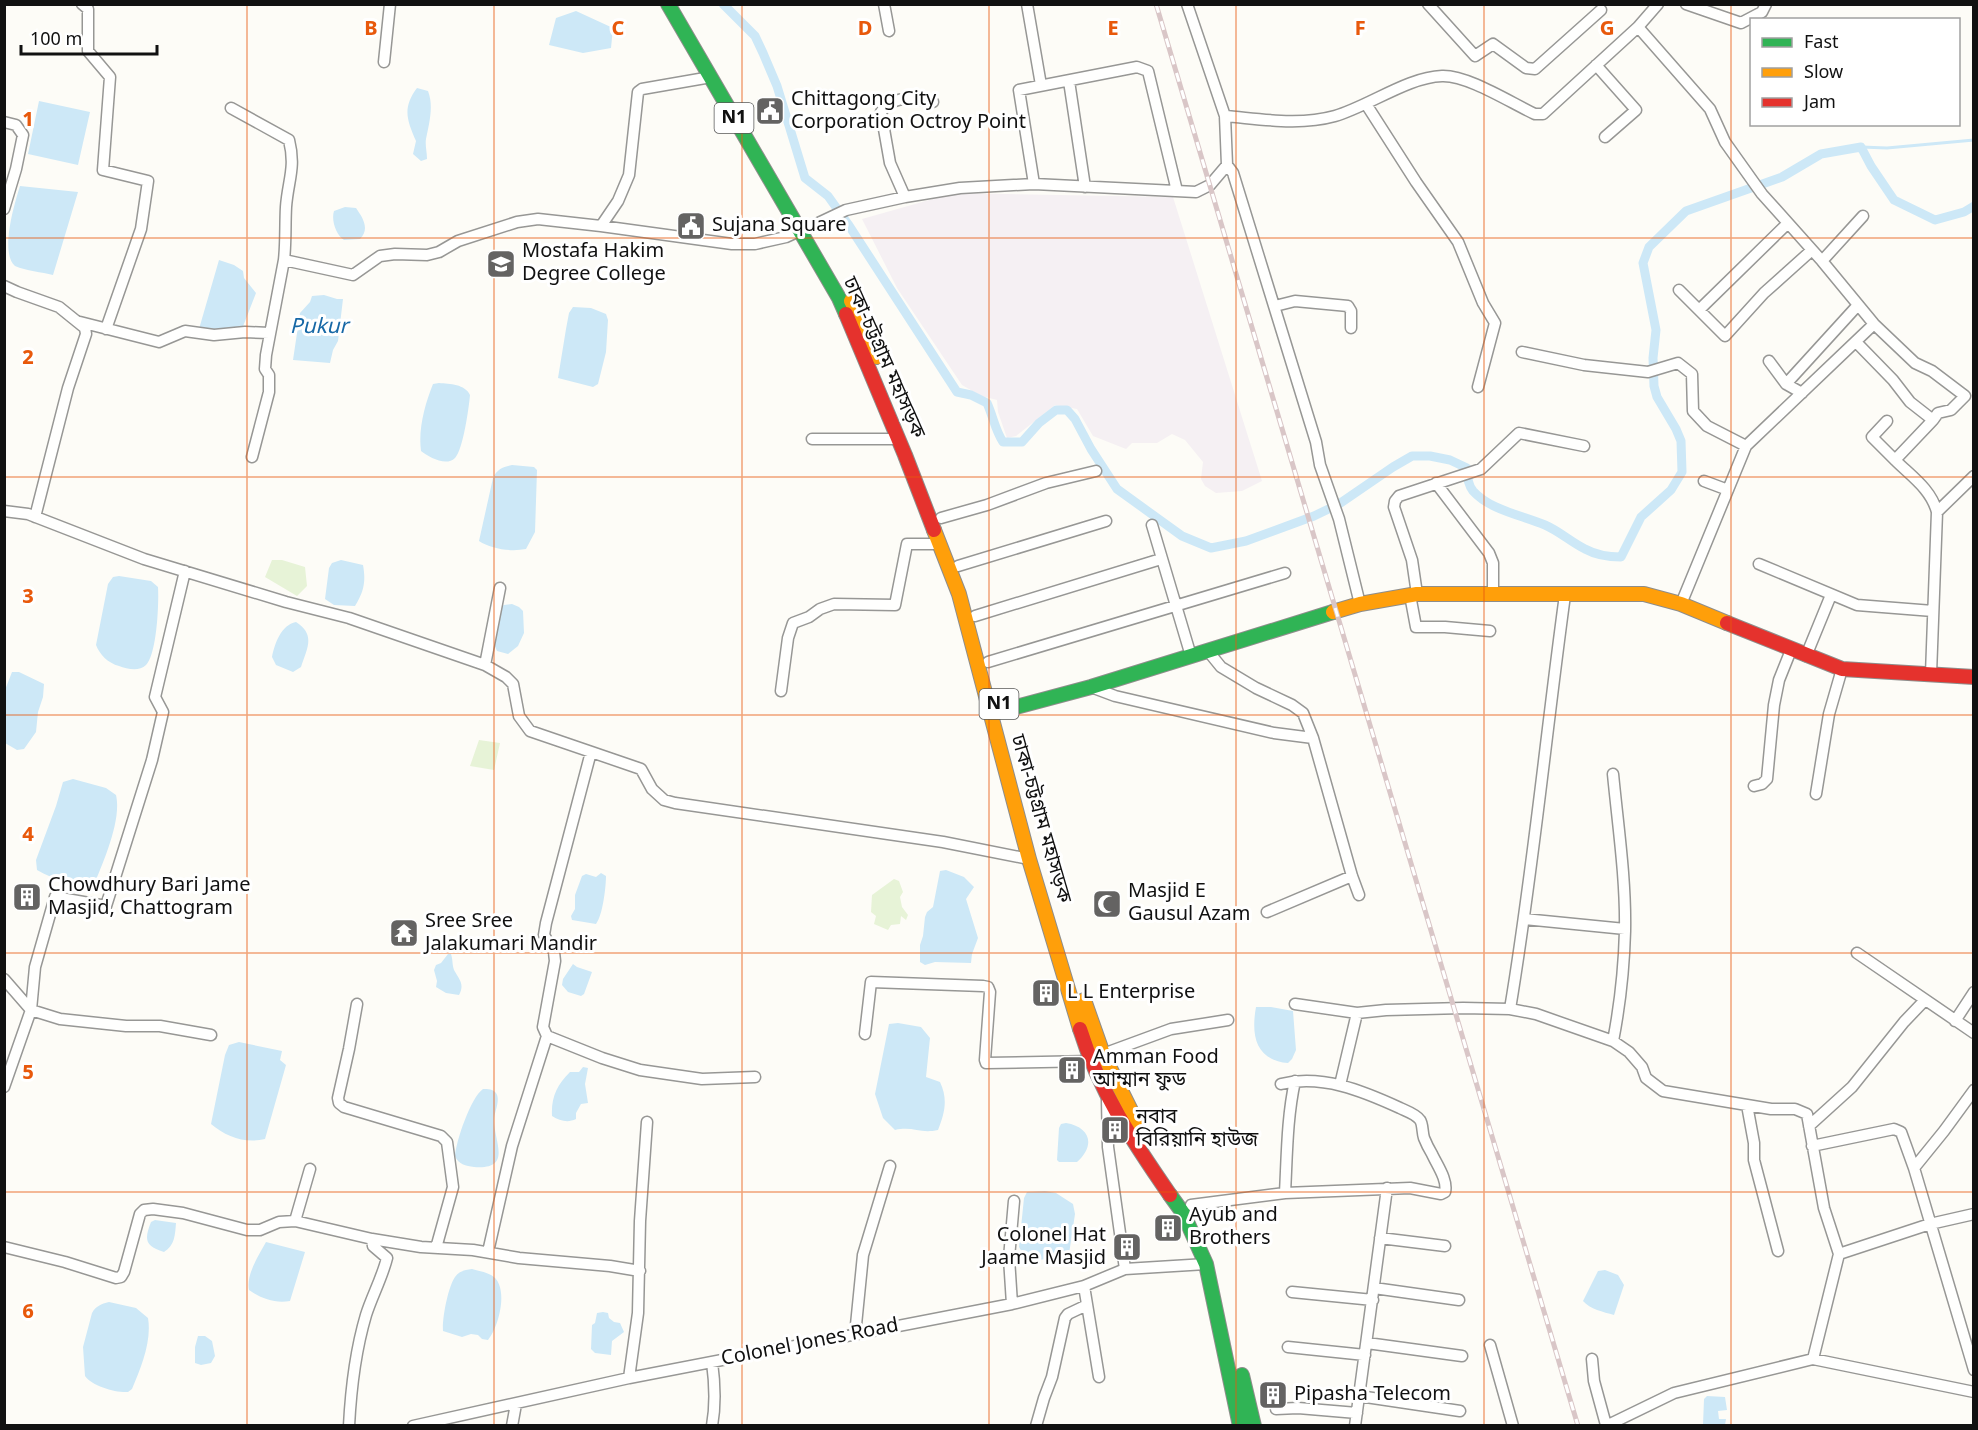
<svg xmlns="http://www.w3.org/2000/svg" width="1978" height="1430" font-family="Georgia,'Noto Sans Bengali',serif">
<style>
.industrial{fill:#f5f0f3}
.green{fill:#e7f3d7}
.water{fill:#cde8f7}
.lines{fill:none;stroke-linecap:round;stroke-linejoin:round}
.stream{stroke:#cde8f7;stroke-width:3}
.canal{stroke:#cde8f7;stroke-width:9}
.street-casing{stroke:#979795;stroke-width:13}
.fast-casing{stroke:#8e8d8b;stroke-width:16}
.slow-casing{stroke:#8e8d8b;stroke-width:16}
.jam-casing{stroke:#8e8d8b;stroke-width:16}
.street{stroke:#fffffe;stroke-width:10}
.fast{stroke:#30b455;stroke-width:14}
.slow{stroke:#ff9f0a;stroke-width:14}
.jam{stroke:#e5322d;stroke-width:14}
.rail-casing{stroke:#d9c6c7;stroke-width:5}
.rail{stroke:#fff;stroke-width:3;stroke-dasharray:9;stroke-linecap:butt}
.grid{fill:none;stroke:#e8590c;stroke-width:1.5;stroke-opacity:0.55}
.labels{text-anchor:middle;dominant-baseline:central;stroke-width:6;stroke-linejoin:round;paint-order:stroke}
.shield{fill:#fff;stroke:#585858;stroke-width:1.5}
.shield-label{font-size:18px;font-weight:bold;fill:#111}
.poi-label{font-size:20px;fill:#111;stroke:#fff;text-anchor:start}
.street-label{font-size:20px;fill:#111;stroke:#fff}
.water-label{font-size:21px;font-style:italic;fill:#1768a6;stroke:#fff}
.grid-label{font-size:20px;text-anchor:middle;font-weight:bold;fill:#e8590c;stroke:#fff;stroke-width:6;stroke-linejoin:round;paint-order:stroke}
</style>
<rect width="100%" height="100%" fill="#fdfcf7"/>
<!-- industrial -->
<path class="industrial" d="M954 193 1173 197 1262 481 1242 491 1216 493 1205 486 1201 479 1203 462 1185 440 1172 434 1157 443H1132L1126 449 1093 436 1077 409 1055 405 1016 436 1007 438 998 412 997 400 981 396 962 385 897 288 862 219Z"/>
<!-- green -->
<path class="green" d="M272 560H282L305 567 307 586 297 596 265 577Z
M479 740 500 743 494 770 470 766Z
M894 879 899 881 903 892 900 897 902 907 908 915 906 920 901 916 900 924 891 925 888 930 874 924 876 916 871 912 872 895Z"/>
<!-- water -->
<path class="water" d="M576 11 613 28 611 48 583 53 549 45 556 18Z
M417 88 428 91C434 106 429 124 426 139 425 145 427 152 427 159L421 161 413 154 416 141C407 120 402 108 417 88Z
M39 101 90 112 78 165 28 154Z
M20 186 78 192 53 275C42 272 26 271 15 266 0 253 14 205 20 186Z
M345 207 356 208C363 218 370 229 360 239L344 240C336 235 331 220 334 211Z
M219 260 234 265 243 271 244 278 256 293 242 329 207 332 199 329Z
M324 295 337 299H343L338 341 333 350 330 363 293 360 300 313 310 302 312 296Z
M573 307 591 308 606 314 608 320 606 352 598 384 593 387 558 378 566 329 569 313Z
M439 383C450 384 465 384 470 395 469 407 463 450 455 458 446 467 429 457 421 451 418 429 425 404 433 384Z
M512 465 534 467 537 470 535 532 526 549C511 552 491 549 479 541L493 478C497 469 503 467 512 465Z
M341 560 363 565C366 581 364 592 355 606L334 605 325 599 329 568 332 563Z
M119 576 151 581 158 587C159 603 157 654 146 665 139 672 127 669 119 666 108 663 100 655 96 645L108 584 113 577Z
M512 604 519 607 523 611 524 633 518 646 508 654 497 651 492 640 498 609 504 605Z
M296 622C316 635 307 648 301 667L293 672 276 665 272 657C275 643 281 625 296 622Z
M12 672H19L44 684 43 697 38 712 36 732 24 749 17 750 5 743V690Z
M73 779 106 788 116 795C122 820 103 863 93 887 73 885 54 880 37 870L36 860 56 806 63 782Z
M946 870 964 877 974 887 966 899 978 938 972 954 971 963 935 962 925 965 920 962V945L923 936 925 917 927 912 933 907 940 871Z
M601 873 606 876C606 886 603 915 596 924L572 920 571 916 575 909V895L582 876 586 874 596 877Z
M448 954H451C453 960 452 964 454 970 459 979 465 984 459 995L446 993 436 987 437 981 434 970 436 965 441 963Z
M573 964 577 967 592 972 584 994 581 996 568 992 562 985 563 979Z
M1256 1007H1271L1293 1011 1296 1050 1292 1059 1288 1063C1255 1060 1251 1035 1256 1007Z
M898 1023 921 1027 930 1038 926 1077 940 1082C948 1099 945 1112 938 1130 920 1134 913 1126 895 1130L883 1118 875 1094 889 1024Z
M239 1042 282 1051 280 1060 286 1065 265 1139C246 1144 226 1137 211 1124L225 1055 229 1045Z
M583 1067 588 1068 585 1084 588 1103 581 1104 576 1113V1119C568 1123 560 1121 552 1116 551 1097 557 1085 570 1072H579Z
M483 1089C488 1089 493 1089 496 1093 501 1100 494 1112 494 1120 494 1142 513 1170 474 1167 466 1166 458 1164 455 1156 456 1141 471 1097 483 1089Z
M1066 1123C1090 1127 1096 1145 1077 1162H1059L1057 1160 1059 1128 1061 1124Z
M1045 1191 1056 1193 1073 1204 1075 1214 1069 1254 1061 1261C1045 1258 1028 1264 1019 1247L1024 1198 1027 1192Z
M155 1220 176 1223C175 1235 175 1245 164 1252 145 1246 144 1240 151 1222Z
M266 1242 305 1252 290 1301C275 1304 260 1298 249 1290 246 1274 259 1255 266 1242Z
M472 1269C478 1271 486 1272 491 1275 510 1285 499 1327 488 1340L482 1339 478 1335 471 1334 462 1337 443 1331C442 1319 448 1287 455 1277 459 1271 465 1270 472 1269Z
M1605 1270 1618 1275 1624 1285 1614 1315C1603 1312 1590 1309 1583 1301L1598 1271Z
M109 1302 136 1308 148 1318C152 1341 141 1368 132 1389L128 1392C116 1393 92 1386 85 1376L83 1347 92 1313C96 1306 101 1304 109 1302Z
M603 1312 608 1313 609 1318 614 1322 620 1323 624 1332 612 1341 611 1355 595 1353 591 1349 592 1325 595 1323 597 1313Z
M198 1336H205L212 1341 215 1356 211 1363 201 1365 195 1363V1347Z
M1707 1396 1725 1397 1727 1410 1718 1411 1719 1419H1726L1725 1425H1703L1704 1399Z"/>
<g class="lines">
<!-- stream -->
<path class="stream" d="M1861 147 1887 148 1974 140"/>
<!-- canal -->
<path class="canal" d="M723 4 755 36 763 53 777 86 805 178 828 196 848 224 957 392 971 395 987 403C993 416 995 430 1003 442H1022L1039 423 1056 410H1067L1075 419 1091 449 1117 489 1182 536 1211 548 1246 541 1314 516 1339 504 1393 467 1412 456H1430L1450 460 1467 468C1467 476 1468 485 1473 491 1490 510 1521 515 1545 525 1559 531 1571 542 1585 549 1596 555 1608 557 1621 557L1641 517 1671 490 1682 472 1681 441 1676 429 1657 397 1654 386 1653 358 1656 330 1643 263 1649 247 1686 211 1782 177 1821 154 1861 147 1871 166 1894 200 1935 220 1964 212 1974 206"/>
<!-- street casing -->
<g class="street-casing">
<path id="street" d="M82 4 88 9V51L110 77 103 170 148 181 141 229 106 329
M884 4 889 31
M1027 4 1041 85
M1187 4 1225 116 1227 165 1233 173 1316 442 1320 465 1339 519 1360 604
M1428 4 1475 56 1493 44 1526 68 1535 69 1601 10
M1686 4 1741 23 1762 12 1766 4
M1638 27 1710 109 1725 142 1762 194 1822 261 1874 324 1915 363 1932 371 1965 396 1951 410 1938 413 1933 420 1895 460 1872 437 1887 421
M384 62 390 4
M1596 65 1636 110 1605 137
M1069 81 1085 187
M1366 104 1416 182 1458 242 1483 303 1495 323 1478 387
M231 108 289 140C296 168 288 180 286 207 285 225 286 242 284 260L353 275 380 256 395 254 427 255 439 252 458 241 517 222 538 219 601 226 732 244H755L786 237 799 231
M1225 116C1261 119 1299 126 1335 116 1369 106 1408 77 1442 76 1468 75 1511 103 1535 114H1543L1638 27 1658 4
M4 122 16 125 23 135 16 169 4 209
M1034 184 1019 90 1137 67 1148 71 1177 191
M905 197 890 163 881 112C895 93 912 100 933 102
M601 226 618 201 629 175 638 92 642 89 711 77
M810 227 846 210 905 197 960 188 1034 184 1196 192 1210 185 1227 165
M1822 261 1863 216
M4 286 17 292 59 307 85 328 86 334 68 388 35 517
M1679 290 1725 336 1764 293 1812 250
M1275 306 1295 301 1348 306 1351 311V328
M1699 310 1788 223
M80 322 159 342 185 331 214 335 245 332 269 333
M1856 342 1893 380 1910 402 1933 420
M1522 352 1584 365 1648 372 1678 363 1692 374 1693 411 1707 426 1746 446
M1769 361 1786 384 1802 393
M1786 384 1858 305
M812 439H898
M252 457 269 392V375L265 369 266 355 284 260
M1895 460C1911 476 1931 489 1937 512L1931 674
M1704 481 1728 490
M1436 483 1489 553 1493 563V594
M4 511 28 514 144 559 286 602 349 618 485 665 506 677 513 684 519 716 530 731 641 769 652 789 664 800 675 803 943 842 1029 859
M1937 512 1974 476
M941 518 987 505 1046 483 1096 471
M1152 525 1191 656
M1759 564 1857 605 1933 611
M958 566 1106 521
M1417 594 1412 560 1394 507 1395 501 1399 496 1481 469 1519 433 1584 446
M1410 595 1416 627H1445L1490 631
M1681 604 1746 446 1874 324
M975 616 1161 559
M1208 651 1221 667 1256 688 1292 705 1303 713 1313 738 1352 876 1359 895
M1806 656 1831 595
M988 662 1285 573
M485 665 500 588
M1091 687 1115 696 1274 733 1313 738
M781 691 788 638 793 623 809 617 820 609 834 604 895 605 907 544H940
M1754 786 1762 784 1767 779 1774 705 1779 680 1791 650
M1816 794 1829 714 1842 669
M1267 912 1352 876
M1524 919 1625 929
M1857 953 1974 1033
M4 979 31 1010 60 1019 126 1026H160L211 1035
M357 1004 349 1049 338 1098 339 1103 344 1107 441 1136 447 1142 453 1187 436 1248
M1295 1004 1357 1013 1386 1010 1463 1008 1510 1009 1536 1014 1613 1041 1629 1052 1642 1067 1646 1078 1663 1091 1771 1109H1795L1807 1114 1824 1208 1839 1254 1813 1359
M1510 1009C1533 872 1546 733 1565 595
M1955 1021 1974 992
M865 1034 871 982 983 986 988 987 990 992 985 1060 986 1063 1093 1061
M547 1036 602 1058 640 1070 702 1079 755 1077
M1613 1041C1620 1005 1624 968 1625 931 1626 879 1618 826 1613 774
M1103 1054 1171 1029 1228 1020
M1340 1085 1357 1013
M4 1087 31 1010 35 967 55 897 106 906 152 760 163 712 155 697 185 571
M1107 1100 1108 1147 1125 1269
M1747 1105 1754 1143V1160L1778 1251
M1809 1126 1852 1087 1904 1022 1925 1000
M1812 1146 1894 1129 1901 1132 1914 1168 1974 1370
M1914 1168 1944 1131 1974 1090
M1285 1193C1287 1155 1287 1117 1295 1081
M1191 1205 1285 1193 1410 1188 1441 1194 1445 1192C1448 1180 1437 1165 1432 1154 1429 1149 1426 1143 1424 1138 1422 1132 1423 1124 1420 1120 1416 1114 1406 1111 1400 1108 1363 1091 1322 1074 1281 1084
M295 1221 310 1169
M1380 1238 1445 1246
M4 1247 65 1262 116 1278 121 1277 124 1272 140 1214 144 1210 153 1209 183 1213 247 1230H260L279 1222 295 1221 372 1239 421 1247 473 1250 519 1258 610 1266 640 1271
M488 1252 512 1146 547 1036 543 1027 555 961 554 952 544 935 546 923 591 752
M1839 1254 1930 1224 1974 1214
M1084 1286 1099 1377
M1374 1288 1459 1300
M1292 1292 1373 1300
M1012 1304 1009 1258 1014 1201
M855 1335 863 1255 890 1166
M1367 1343 1462 1356
M1490 1345 1513 1426
M1288 1347 1365 1355
M1592 1359 1594 1381 1606 1425
M712 1362C715 1384 716 1404 712 1426
M629 1378 638 1313 640 1221 647 1122
M1359 1396 1460 1411
M1276 1409 1298 1408 1357 1413
M349 1426C351 1387 355 1352 366 1315 372 1296 382 1278 387 1258L373 1246 372 1239
M413 1426 629 1378 1012 1304 1084 1286 1125 1269 1206 1264
M512 1426 516 1404
M1036 1426 1044 1398 1052 1377 1065 1318 1068 1314 1087 1305
M1355 1426 1387 1188
M1606 1426 1674 1393 1813 1359 1974 1392"/>
</g>
<!-- fast casing -->
<g class="fast-casing">
<path id="fast" d="M668 4 839 298 846 314
M1001 711 1091 687 1333 612
M1170 1195 1183 1213 1206 1264 1240 1426
M1242 1375 1254 1426"/>
</g>
<!-- slow casing -->
<g class="slow-casing">
<path id="slow" d="M851 301 865 327 877 357
M934 530 959 594 1029 859 1080 1029
M1333 612 1360 604 1417 594H1644L1681 604 1727 623
M1084 1000 1103 1054 1145 1139"/>
</g>
<!-- jam casing -->
<g class="jam-casing">
<path id="jam" d="M846 314 905 455 934 530
M1727 623 1842 669 1974 677
M1080 1029C1099 1091 1134 1143 1170 1195"/>
</g>
<!-- street -->
<use href="#street" class="street"/>
<!-- fast -->
<use href="#fast" class="fast"/>
<!-- slow -->
<use href="#slow" class="slow"/>
<!-- jam -->
<use href="#jam" class="jam"/>
<!-- rail casing -->
<g class="rail-casing">
<path id="rail" d="M1156 4 1578 1426"/>
</g>
<!-- rail -->
<use href="#rail" class="rail"/>
</g>
<!-- grid -->
<path class="grid" d="M247 4V1426M494 4V1426M742 4V1426M989 4V1426M1236 4V1426M1484 4V1426M1731 4V1426M4 238H1974M4 477H1974M4 715H1974M4 953H1974M4 1192H1974"/>
<!-- icons -->
<defs>
<g id="civic-square" transform="scale(1.5)"><rect x="-9" y="-9" width="18" height="18" rx="4" fill="#646362" stroke="#fff"/><path d="M-.6-6.5H3V-4.5H.6V-3L4-1V1h2V6H-6V1h2V-1L-.6-3ZM-1.2 2.5V6h2.4V2.5Z" fill="#fff"/></g>
<g id="university-square" transform="scale(1.5)"><rect x="-9" y="-9" width="18" height="18" rx="4" fill="#646362" stroke="#fff"/><path d="M0-5L7-2L0 1L-7-2ZM-4 1L0 2.5L4 1V4Q0 6-4 4Z" fill="#fff"/></g>
<g id="building-square" transform="scale(1.5)"><rect x="-9" y="-9" width="18" height="18" rx="4" fill="#646362" stroke="#fff"/><path d="M-4-6H4V6H1V3H-1V6H-4ZM-2.5-4.3h1.7v1.8h-1.7ZM.8-4.3h1.7v1.8H.8ZM-2.5-1h1.7V.8h-1.7ZM.8-1h1.7V.8H.8Z" fill="#fff"/></g>
<g id="mosque-square" transform="scale(1.5)"><rect x="-9" y="-9" width="18" height="18" rx="4" fill="#646362" stroke="#fff"/><path d="M3.5-4.9A6 6 0 1 0 3.5 4.9A5 5 0 1 1 3.5-4.9Z" fill="#fff"/></g>
<g id="temple-square" transform="scale(1.5)"><rect x="-9" y="-9" width="18" height="18" rx="4" fill="#646362" stroke="#fff"/><path d="M0-6L5-2H3V0L6.5 2.5H4V6H1.5V3h-3V6H-4V2.5H-6.5L-3 0V-2H-5Z" fill="#fff"/></g>
</defs>
<g fill-rule="evenodd">
<use href="#civic-square" x="770" y="111"/>
<use href="#civic-square" x="691" y="226"/>
<use href="#university-square" x="501" y="264"/>
<use href="#building-square" x="27" y="897"/>
<use href="#mosque-square" x="1107" y="904"/>
<use href="#temple-square" x="404" y="933"/>
<use href="#building-square" x="1046" y="993"/>
<use href="#building-square" x="1072" y="1070"/>
<use href="#building-square" x="1115" y="1130"/>
<use href="#building-square" x="1168" y="1228"/>
<use href="#building-square" x="1127" y="1247"/>
<use href="#building-square" x="1273" y="1395"/>
</g>
<g class="labels">
<!-- shield labels -->
<g class="shield">
<rect x="714.5" y="103" width="39" height="30" rx="4.5"/>
<rect x="979.5" y="689" width="39" height="30" rx="4.5"/>
</g>
<g class="shield-label">
<text x="734" y="118">N1</text>
<text x="999" y="704">N1</text>
</g>
<!-- poi labels -->
<g class="poi-label">
<text x="791" y="100">Chittagong City<tspan x="791" dy="23">Corporation Octroy Point</tspan></text>
<text x="712" y="226">Sujana Square</text>
<text x="522" y="252">Mostafa Hakim<tspan x="522" dy="23">Degree College</tspan></text>
<text x="48" y="886">Chowdhury Bari Jame<tspan x="48" dy="23">Masjid, Chattogram</tspan></text>
<text x="1128" y="892">Masjid E<tspan x="1128" dy="23">Gausul Azam</tspan></text>
<text x="425" y="922">Sree Sree<tspan x="425" dy="23">Jalakumari Mandir</tspan></text>
<text x="1067" y="993">L L Enterprise</text>
<text x="1093" y="1058">Amman Food<tspan x="1093" dy="23">আম্মান ফুড</tspan></text>
<text x="1136" y="1118">নবাব<tspan x="1136" dy="23">বিরিয়ানি হাউজ</tspan></text>
<text x="1189" y="1216">Ayub and<tspan x="1189" dy="23">Brothers</tspan></text>
<text x="1106" y="1236" text-anchor="end">Colonel Hat<tspan x="1106" dy="23">Jaame Masjid</tspan></text>
<text x="1294" y="1395">Pipasha Telecom</text>
</g>
<!-- street labels -->
<g class="street-label">
<text transform="translate(883 358) rotate(66)">ঢাকা-চট্টগ্রাম মহাসড়ক</text>
<text transform="translate(1040 819) rotate(74)">ঢাকা-চট্টগ্রাম মহাসড়ক</text>
<text transform="translate(810 1343) rotate(-11)">Colonel Jones Road</text>
</g>
<!-- water labels -->
<g class="water-label">
<text x="319" y="328">Pukur</text>
</g>
</g>
<g class="grid-label">
<text x="371" y="35">B</text>
<text x="618" y="35">C</text>
<text x="865" y="35">D</text>
<text x="1113" y="35">E</text>
<text x="1360" y="35">F</text>
<text x="1607" y="35">G</text>
<text x="28" y="126">1</text>
<text x="28" y="364">2</text>
<text x="28" y="603">3</text>
<text x="28" y="841">4</text>
<text x="28" y="1079">5</text>
<text x="28" y="1318">6</text>
</g>
<!-- border -->
<rect width="1978" height="1430" fill="none" stroke="#111111" stroke-width="12"/>
<!-- legend -->
<rect x="1750" y="18" width="210" height="108" fill="#ffffff" stroke="#a0a0a0" stroke-width="1.5"/>
<rect x="1762" y="38" width="30" height="9" fill="#30b455" stroke="#a0a0a0" stroke-width="1.5"/>
<text x="1804" y="48" font-size="18" fill="#111111">Fast</text>
<rect x="1762" y="68" width="30" height="9" fill="#ff9f0a" stroke="#a0a0a0" stroke-width="1.5"/>
<text x="1804" y="78" font-size="18" fill="#111111">Slow</text>
<rect x="1762" y="98" width="30" height="9" fill="#e5322d" stroke="#a0a0a0" stroke-width="1.5"/>
<text x="1804" y="108" font-size="18" fill="#111111">Jam</text>
<!-- scale -->
<path d="M21 45v9h136v-9" fill="none" stroke="#111111" stroke-width="3"/>
<text x="30" y="45" font-size="18" fill="#111111" stroke="#ffffff" stroke-width="4.5" paint-order="stroke">100 m</text>
</svg>
